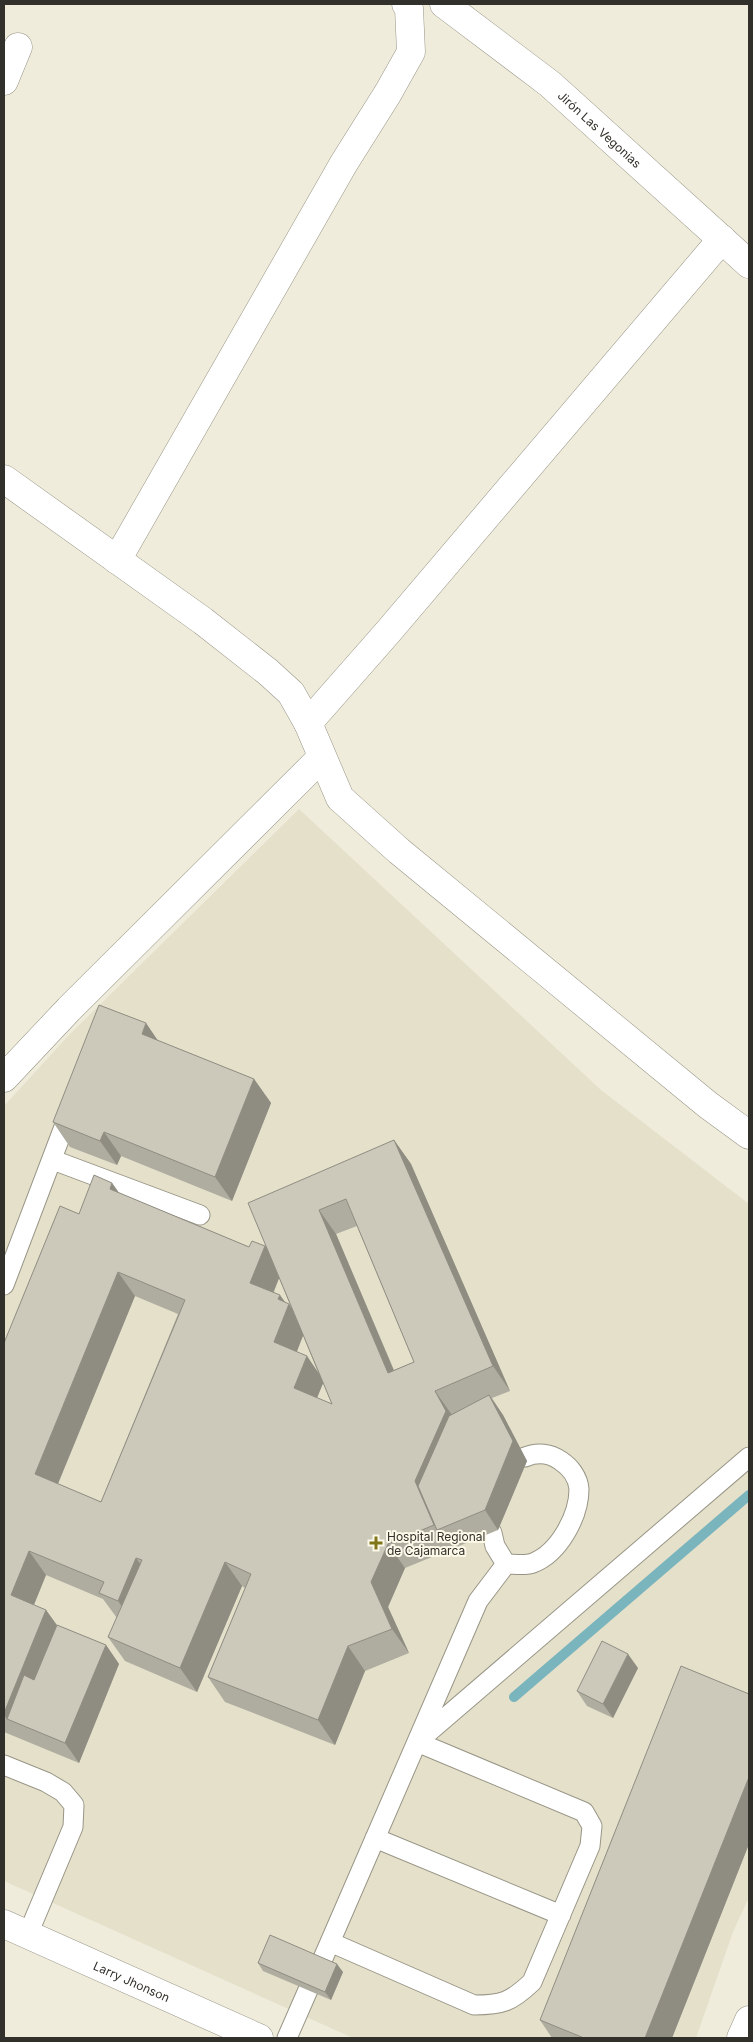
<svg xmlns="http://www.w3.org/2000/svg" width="753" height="2042" font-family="Inter,sans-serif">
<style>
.built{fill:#e4e0ca}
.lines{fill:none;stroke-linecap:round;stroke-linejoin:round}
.stream{stroke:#7ab4bd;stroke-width:10}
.lane-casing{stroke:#989586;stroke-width:21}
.street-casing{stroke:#989586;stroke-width:29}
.lane{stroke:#fff;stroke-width:19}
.street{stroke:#fff;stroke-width:28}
.wall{fill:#afada0;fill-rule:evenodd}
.shaded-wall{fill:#8f8d82}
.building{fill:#ccc9ba;stroke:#8f8d82;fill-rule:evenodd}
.poi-dot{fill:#807518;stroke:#fdf9e9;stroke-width:2}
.labels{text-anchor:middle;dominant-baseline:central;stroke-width:4;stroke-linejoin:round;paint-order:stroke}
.street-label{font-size:12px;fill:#32302a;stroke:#fdf9e9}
.poi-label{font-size:12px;fill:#32302a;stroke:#fdf9e9;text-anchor:start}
</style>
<rect width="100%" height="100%" fill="#efecdc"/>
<!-- built -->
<path class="built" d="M299 809 601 1090 749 1204V1897L733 1932 696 2038H353L4 1881V1106L69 1035Z"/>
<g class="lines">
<!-- stream -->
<path class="stream" d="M514 1697 749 1495"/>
<!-- lane casing -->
<g class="lane-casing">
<path id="lane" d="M53 1160 200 1215
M4 1285 70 1111
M492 1533 495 1546 506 1564C514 1564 526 1566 533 1563 559 1553 579 1516 579 1489 578 1477 570 1467 561 1461 550 1453 537 1452 525 1457
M4 1765 46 1782 63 1792 74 1805 73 1827 28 1934
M375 1838 561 1915
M330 1942 474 2005C502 2005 511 2002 532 1982L590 1846 592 1826 584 1812 417 1742 749 1457
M321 1963 478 1601 506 1564
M287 2038 308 1990"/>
</g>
<!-- street casing -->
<g class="street-casing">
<g id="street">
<path id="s1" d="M444 4 550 84 749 264"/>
<path d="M4 81 18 47"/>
<path d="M4 479 203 621 268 672 291 693 308 723 340 798 399 851 708 1105 749 1135"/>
<path d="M117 560 344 163 388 93 411 52 409 8 406 4"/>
<path d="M308 723 388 632 722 239"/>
<path d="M4 1078 69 1009 321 758"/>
<path id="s2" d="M4 1924 259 2038"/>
<path d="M741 2038 749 2020"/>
</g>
</g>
<!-- lane -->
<use href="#lane" class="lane"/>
<!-- street -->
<use href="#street" class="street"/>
</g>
<!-- wall -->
<path class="wall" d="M158 1041 254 1079 271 1103 232 1201 121 1156 117 1165 70 1147 53 1122Z
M394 1140 411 1164 510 1391 492 1398 503 1415 527 1461 498 1530 405 1568 388 1607 409 1653 365 1671 335 1745 225 1702 208 1677 245 1588 242 1586 197 1692 125 1661 108 1637 117 1618 103 1599 46 1575 34 1605 46 1610 57 1625 106 1645 119 1664 79 1763 4 1732V1343L79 1214 112 1183 119 1193 249 1247 265 1246ZM357 1226 414 1362 394 1370 336 1234ZM279 1278 292 1309 289 1304 285 1303 274 1292ZM135 1296 178 1314 101 1502 58 1484ZM303 1335 319 1375 307 1356 296 1352ZM323 1383 332 1404 317 1398Z
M638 1668 613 1718 587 1706 577 1691Z
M749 1694V1844L672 2038H552L540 2020Z
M258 1963 343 1972 331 2000 263 1971Z"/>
<!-- shaded-wall -->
<path class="shaded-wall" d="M146 1023 163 1048 142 1034Z
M254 1079 271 1103 232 1201 215 1177Z
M104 1132 121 1156 117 1165 100 1141Z
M394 1140 411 1164 510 1391 493 1366Z
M112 1183 129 1207 110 1189Z
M319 1210 336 1234 405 1397 388 1373Z
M265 1246 282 1271 267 1307 250 1283Z
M118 1272 135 1296 52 1498 35 1474Z
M280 1295 288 1306 289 1304 306 1328 291 1367 274 1342 278 1299Z
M307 1356 324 1381 311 1412 294 1388Z
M435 1391 452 1415 437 1530 434 1525 415 1481Z
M489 1395 503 1415 527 1461 498 1530 485 1510Z
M388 1544 405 1568 388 1607 409 1653 392 1629 371 1582Z
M29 1551 46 1575 28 1619 11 1595Z
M136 1558 153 1582 135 1625 118 1601Z
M225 1562 242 1586 197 1692 180 1668Z
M46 1610 63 1634 25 1726 7 1719 4 1715V1713Z
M106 1645 119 1664 79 1763 65 1743Z
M348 1646 365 1671 335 1745 318 1720Z
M628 1654 638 1668 613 1718 603 1704Z
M749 1777V1844L672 2038H645Z
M337 1964 343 1972 331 2000 325 1992Z"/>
<!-- building -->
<path class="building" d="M99 1005 146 1023 142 1034 254 1079 215 1177 104 1132 100 1141 53 1122Z
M394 1140 493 1366 435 1391 446 1411 415 1481 434 1525 388 1544 371 1582 392 1629 348 1646 318 1720 208 1677 251 1574 225 1562 180 1668 108 1637 142 1560 136 1558 118 1601 99 1593 104 1582 29 1551 11 1595 46 1610 4 1713V1343L60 1206 79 1214 94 1175 112 1183 110 1189 249 1247 252 1241 265 1246 250 1283 280 1295 278 1299 289 1304 274 1342 307 1356 294 1388 332 1404 248 1203ZM346 1199 414 1362 388 1373 319 1210ZM118 1272 185 1300 101 1502 35 1474Z
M489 1395 513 1441 485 1510 437 1530 418 1486 449 1416Z
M57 1625 106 1645 65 1743 7 1719 24 1675 34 1680Z
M602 1641 628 1654 603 1704 577 1691Z
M681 1666 749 1694V1777L645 2038H584L540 2020Z
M270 1935 337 1964 325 1992 258 1963Z"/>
<!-- markers -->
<path class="poi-dot" d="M373.5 1535.5h5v5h5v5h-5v5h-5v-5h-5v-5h5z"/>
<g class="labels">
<!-- street labels -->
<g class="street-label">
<text stroke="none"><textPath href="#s1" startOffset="200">Jirón Las Vegonias</textPath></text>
<text stroke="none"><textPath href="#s2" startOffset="140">Larry Jhonson</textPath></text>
</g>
<!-- poi labels -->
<g class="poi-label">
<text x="387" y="1536">Hospital Regional<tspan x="387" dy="14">de Cajamarca</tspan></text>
</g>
</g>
<!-- border -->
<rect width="753" height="2042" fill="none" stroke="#32302a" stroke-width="10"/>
</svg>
